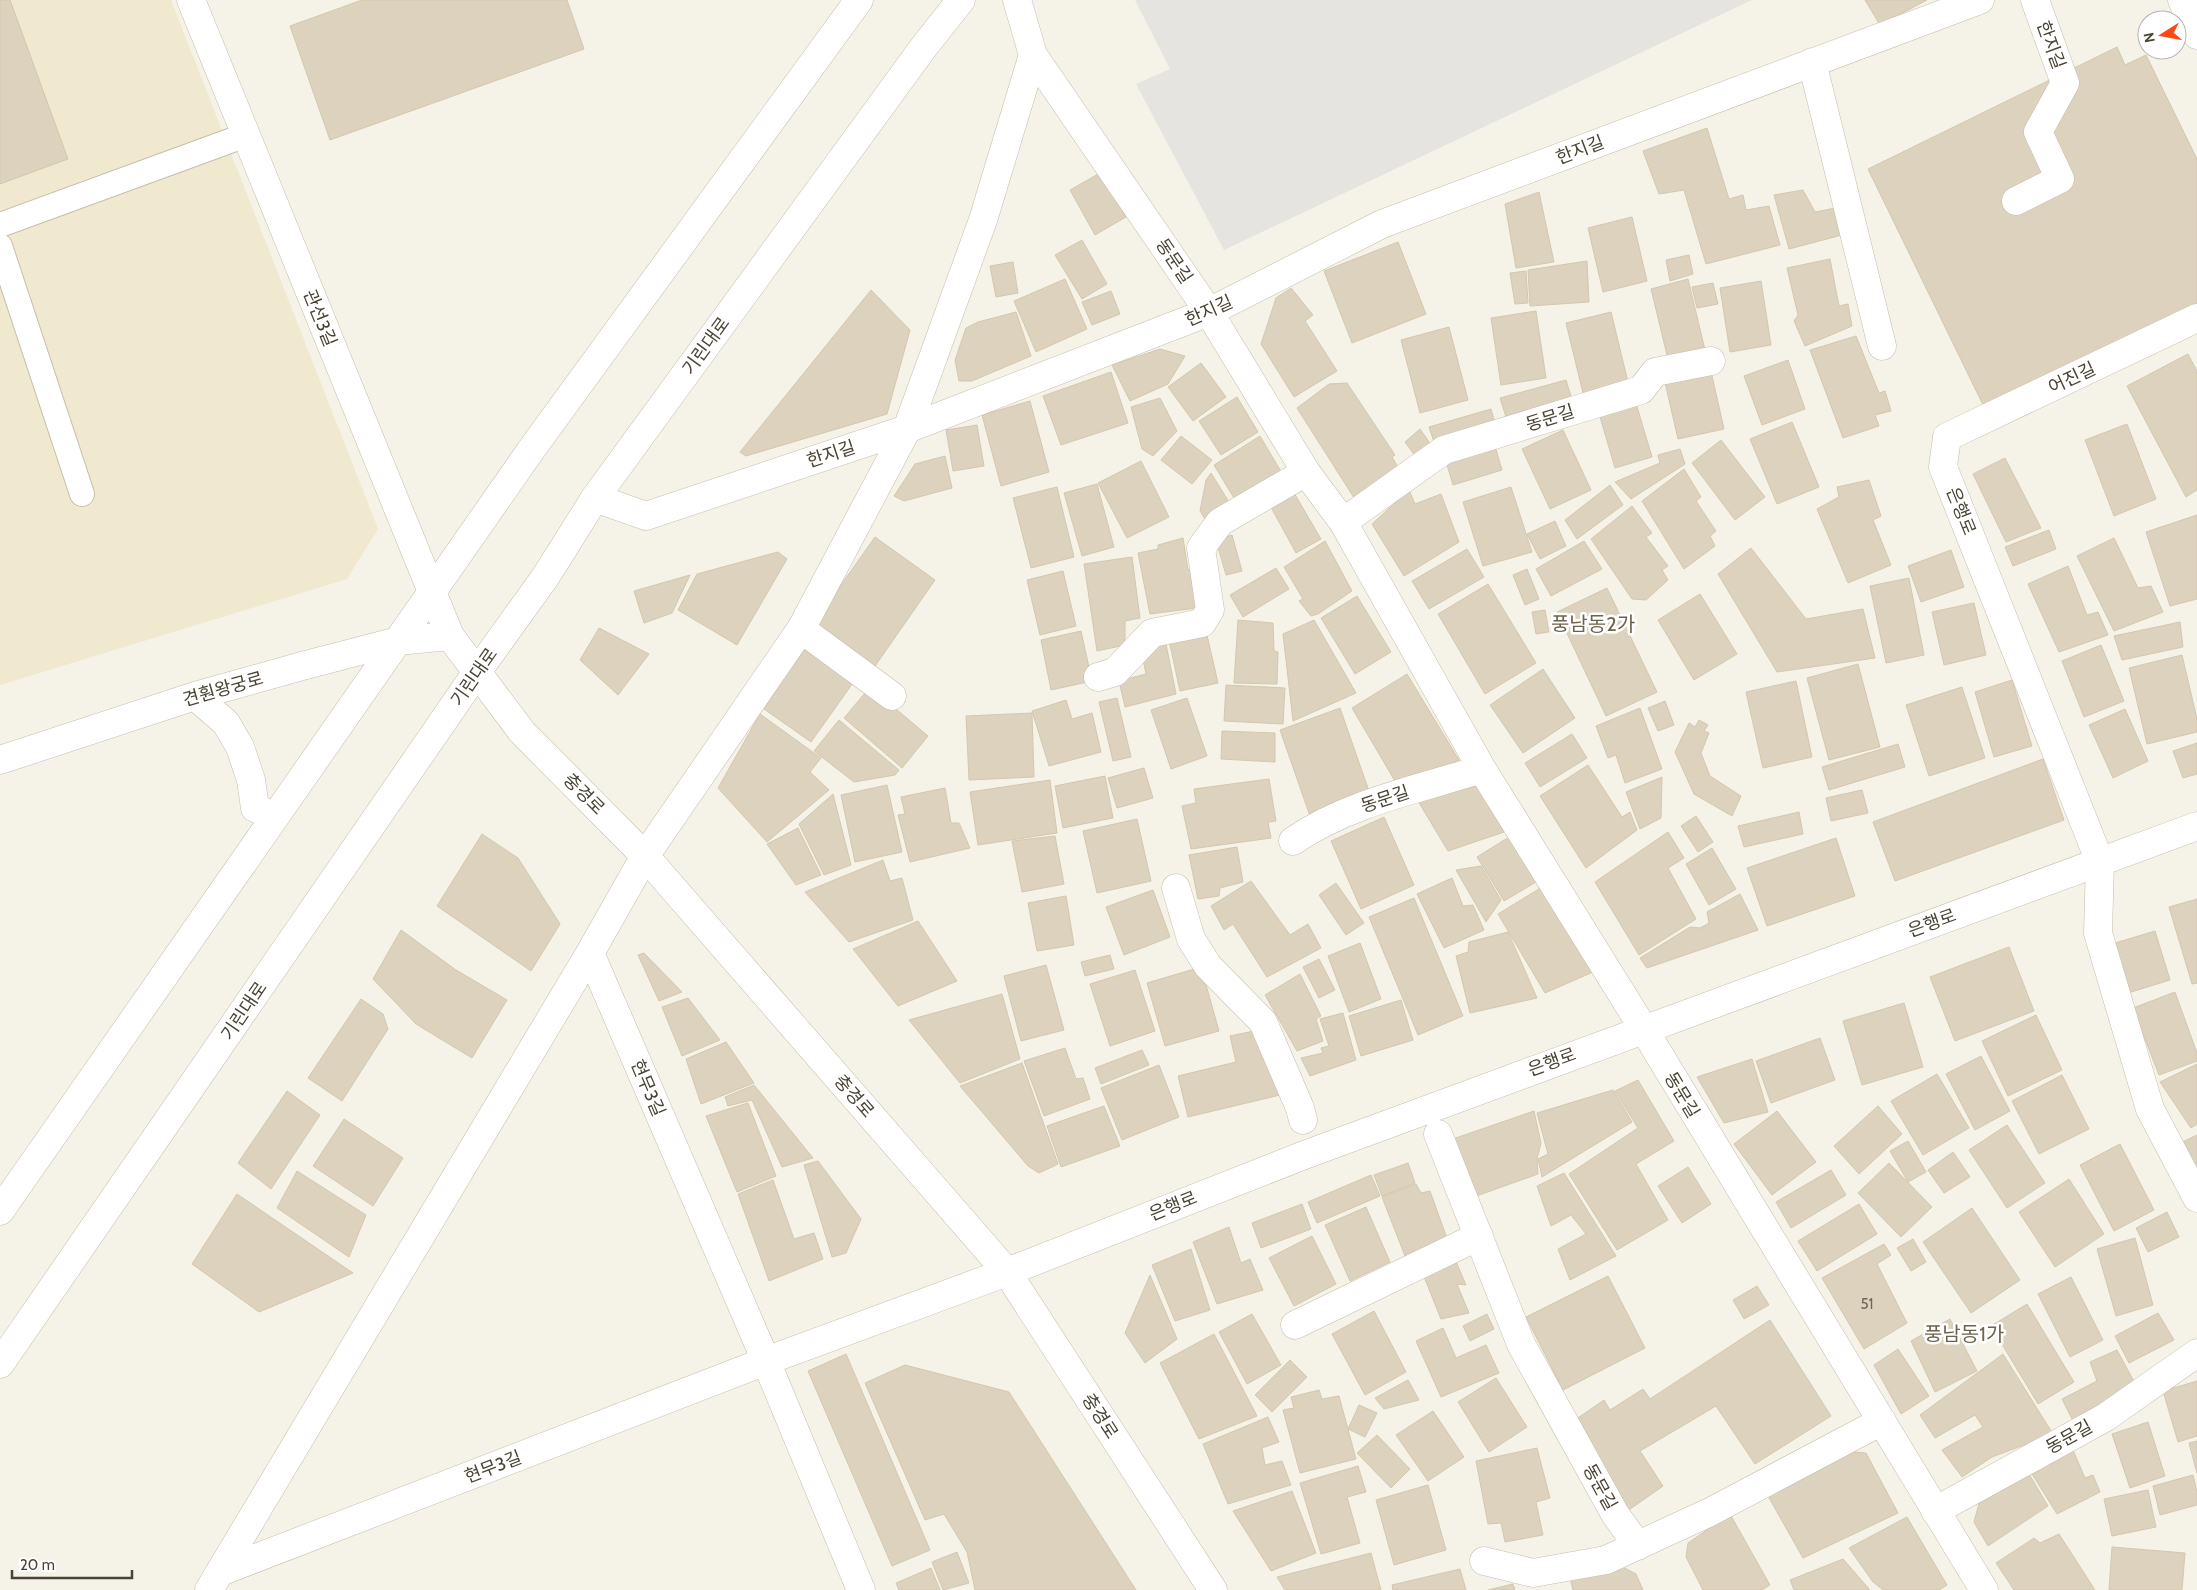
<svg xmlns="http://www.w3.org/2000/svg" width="2197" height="1590" font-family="Cabin,'Noto Sans KR',sans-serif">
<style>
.education{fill:#f0e9cf}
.parking{fill:#e6e4e0}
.building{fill:#dcd2be;stroke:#d4c7ad}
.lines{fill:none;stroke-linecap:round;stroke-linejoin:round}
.service-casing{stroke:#c5beab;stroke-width:26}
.minor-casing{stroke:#c5beab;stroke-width:29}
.tertiary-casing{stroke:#c5beab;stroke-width:29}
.service{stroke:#fff;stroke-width:24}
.minor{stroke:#fff;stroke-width:28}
.tertiary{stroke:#fff;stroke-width:28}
.labels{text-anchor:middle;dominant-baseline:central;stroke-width:5;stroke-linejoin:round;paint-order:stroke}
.number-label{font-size:15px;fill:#6e6757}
.street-label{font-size:18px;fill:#4a4335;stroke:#fff}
.quarter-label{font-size:20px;fill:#6e624b;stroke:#fff}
</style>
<rect width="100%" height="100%" fill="#f5f2e7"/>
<!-- education -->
<path class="education" d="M0 0H171L378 529 347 579 0 685Z"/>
<!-- parking -->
<path class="parking" d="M1135 0H1752L1224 250 1136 84 1170 69Z"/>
<!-- building -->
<path class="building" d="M0 0H10L68 159 0 184Z
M362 0H567L584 49 330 140 290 26Z
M1865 0H1927L1880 25Z
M2117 47 2125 65 2146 55 2197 159V308L1986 411 1868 169Z
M1707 128 1729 199 1743 195 1746 210 1769 206 1780 245 1706 264 1684 190 1659 194 1643 151Z
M1100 173 1126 217 1095 235 1070 190Z
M1803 190 1815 212 1841 207 1842 235 1789 249 1774 195Z
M1539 192 1554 262 1516 268 1505 204Z
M1632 217 1647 281 1603 292 1588 228Z
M1082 240 1107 284 1082 299 1055 255Z
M1398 242 1426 314 1352 343 1324 271Z
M1689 255 1693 274 1670 281 1666 260Z
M1830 259 1839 306 1848 304 1852 326 1805 346 1794 321 1798 315 1787 268Z
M1587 261 1589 302 1530 306 1528 270Z
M1013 262 1018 293 996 297 990 266Z
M1526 271 1528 303 1515 304 1510 273Z
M1065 279 1087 329 1036 352 1014 301Z
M1688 279 1705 350 1668 359 1651 289Z
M1761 281 1771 345 1730 352 1720 288Z
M1713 283 1718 304 1697 308 1692 287Z
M1291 288 1313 315 1305 321 1337 371 1294 397 1261 344 1276 298Z
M871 290 910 330 887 414 746 456 740 452Z
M1111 291 1120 314 1092 325 1082 302Z
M1536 311 1546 378 1501 385 1491 318Z
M1016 312 1031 356 972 381H959L955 360 966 328 978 322Z
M1611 312 1628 382 1583 393 1566 323Z
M1449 327 1468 400 1420 413 1401 340Z
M1856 336 1879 393 1885 391 1891 411 1875 415 1879 426 1843 438 1810 350Z
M1160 349 1185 356 1168 384 1130 401 1112 365Z
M2188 354 2197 371V490L2186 497 2127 386Z
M1788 360 1805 409 1762 425 1744 376Z
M1201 363 1226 397 1193 421 1168 387Z
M1710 367 1724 429 1678 439 1664 378Z
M1111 372 1128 423 1061 445 1043 396Z
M1566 380 1573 403 1507 420 1500 398Z
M1347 383 1395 455 1392 457 1401 472 1358 504 1297 408 1329 384Z
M1237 397 1258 432 1221 455 1199 421Z
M1160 398 1177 431 1153 456 1142 449 1131 407Z
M1635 400 1652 457 1615 468 1598 410Z
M1030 401 1049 472 1001 486 982 415Z
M1491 409 1496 427 1435 445 1429 427Z
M1792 422 1819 487 1777 504 1750 439Z
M2127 424 2156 499 2114 516 2085 440Z
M977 425 984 466 953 471 946 430Z
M1420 429 1434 449 1418 460 1405 442Z
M1563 430 1591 490 1550 509 1522 449Z
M1181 436 1212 460 1192 484 1161 460Z
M1260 436 1283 475 1237 503 1214 465Z
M1721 440 1765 497 1735 520 1692 463Z
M1494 443 1502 470 1453 485 1445 458Z
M1680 449 1685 464 1631 499 1615 482 1660 463 1658 455Z
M945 456 952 488 904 501 894 496 915 464Z
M2005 458 2041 528 2006 542 1973 474Z
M1141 461 1169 517 1127 538 1098 483Z
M1684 469 1701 497 1696 501 1716 531 1710 536 1715 546 1684 569 1642 501Z
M1211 473 1229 502 1205 519 1200 511 1206 480Z
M1869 480 1881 516 1873 520 1891 565 1848 583 1817 509 1839 497 1837 487Z
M1097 484 1114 547 1082 556 1064 493Z
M1610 485 1623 505 1577 539 1565 520Z
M1290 486 1321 539 1296 553 1267 500Z
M1057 487 1074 557 1031 568 1013 498Z
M1511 487 1532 552 1483 566 1463 502Z
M1409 490 1415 504 1441 494 1459 542 1404 576 1372 524Z
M1632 506 1652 533 1646 537 1668 566 1662 570 1668 580 1646 600 1632 599 1591 539Z
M2197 515V599L2170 606 2146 532Z
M1555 521 1566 546 1540 559 1527 534Z
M2049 530 2056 549 2013 566 2005 547Z
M1232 535 1242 571 1226 575 1216 540Z
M875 537 935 580 873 669 812 626Z
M1183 538 1188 570 1198 568 1204 607 1150 614 1138 553 1158 549V545Z
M2114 538 2138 588 2151 586 2163 612 2114 631 2077 556Z
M1325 541 1352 591 1318 614 1311 616 1299 601 1303 599 1284 567Z
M1584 541 1602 569 1551 596 1536 569Z
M1751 548 1806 619 1863 609 1875 658 1777 672 1718 574Z
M1467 549 1484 577 1429 609 1412 581Z
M1951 550 1964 587 1921 602 1908 566Z
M778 552 787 559 737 645 678 610 697 574Z
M1132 557 1140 618 1125 621V645L1097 651 1084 564Z
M2068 566 2087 615 2098 612 2108 635 2059 652 2028 584Z
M1276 568 1289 589 1243 617 1230 595Z
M1527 569 1539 599 1525 605 1513 575Z
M1063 571 1076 626 1040 635 1027 580Z
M690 575 672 613 644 623 634 591Z
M1909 578 1924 655 1886 663 1870 586Z
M1488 584 1536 663 1485 694 1438 614Z
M1607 588 1657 692 1606 716 1557 612Z
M1700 594 1737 654 1694 680 1658 620Z
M1357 596 1391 652 1355 674 1321 618Z
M1974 603 1986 655 1944 665 1932 612Z
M1545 610 1549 632 1536 634 1532 612Z
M1238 620 1273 623 1274 651 1278 652 1277 684 1234 683Z
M1314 620 1356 693 1293 721 1283 634Z
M2180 622 2183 647 2122 660 2114 636Z
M599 628 649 654 618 695 580 660Z
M1081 631 1092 681 1051 690 1041 640Z
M1206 631 1218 683 1180 691 1169 640Z
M1165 639 1176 694 1125 707 1119 681 1146 674 1141 649Z
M2101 645 2124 701 2084 717 2062 661Z
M805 646 855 680 811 742 764 709Z
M2182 655 2197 719V732L2147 744 2129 668Z
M1858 664 1880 747 1829 760 1807 678Z
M1543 669 1575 718 1523 753 1490 705Z
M1407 674 1459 760 1399 788 1352 708Z
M2012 680 2032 746 1994 757 1975 692Z
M1796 681 1812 757 1763 768 1746 692Z
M1226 685 1285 688 1283 724 1224 721Z
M870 687 928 736 902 768 844 718Z
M1962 687 1985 758 1929 776 1906 705Z
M1117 698 1131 757 1113 761 1099 702Z
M1187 698 1207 756 1171 769 1151 710Z
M1066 700 1072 719 1092 713 1101 752 1049 766 1032 711Z
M1665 701 1674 725 1658 731 1648 708Z
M1340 708 1370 794 1310 816 1280 730Z
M1640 708 1662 769 1625 783 1616 755 1608 758 1596 726Z
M2125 709 2148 761 2113 778 2089 725Z
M1032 713 1034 777 969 780 966 716Z
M760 714 821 758 810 772 829 790 767 842 718 788Z
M839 720 899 770 895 775 854 782 814 751Z
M1699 720 1708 725 1704 731 1709 733 1701 753 1710 776 1741 796 1732 816 1694 794 1675 752 1689 723 1695 727Z
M1222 731 1275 733V762L1221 759Z
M1572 734 1587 758 1540 787 1525 763Z
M2197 743V774L2183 778 2173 751Z
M1898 744 1905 767 1829 790 1822 767Z
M2043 759 2064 820 1895 881 1873 822Z
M1588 765 1622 817 1630 812 1637 830 1586 868 1540 796Z
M1144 768 1153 798 1117 808 1108 778Z
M1105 776 1113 818 1063 828 1055 786Z
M1472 777 1504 832 1448 851 1415 796Z
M1662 777 1661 818 1640 829 1626 792Z
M1269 779 1276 821 1268 822 1271 838 1191 849 1182 806 1196 803 1194 789Z
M1050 780 1057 833 978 845 970 792Z
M887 785 902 852 855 862 841 795Z
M945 788 951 823H959L970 848 910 862 898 815 905 814 901 797Z
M1862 790 1868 813 1831 821 1826 798Z
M833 794 851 865 824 875 799 824Z
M1799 812 1803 834 1744 847 1738 826Z
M1696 816 1713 842 1698 852 1681 826Z
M1384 817 1414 885 1361 909 1331 841Z
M1137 819 1151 881 1097 893 1083 831Z
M798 828 821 875 796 885 767 844Z
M1668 832 1684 858 1668 868 1696 919 1639 955 1595 882Z
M482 834 518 858 560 924 531 971 437 906Z
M1055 836 1064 884 1022 892 1012 841Z
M1509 837 1536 882 1504 901 1477 857Z
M1836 838 1855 896 1767 926 1747 868Z
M1237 847 1243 882 1220 888 1219 896 1198 899 1189 855Z
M1712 848 1736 889 1709 905 1686 864Z
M883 860 890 881 902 878 913 920 849 942 805 892Z
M1481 866 1501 900 1486 922 1456 870Z
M1452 878 1463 906 1473 905 1484 930 1444 948 1417 894Z
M1251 881 1290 935 1308 924 1321 948 1267 977 1233 924 1224 930 1211 906Z
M1336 883 1364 923 1346 935 1319 895Z
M1542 887 1593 972 1545 993 1498 914Z
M1153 890 1170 937 1124 955 1106 907Z
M1740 894 1758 930 1647 968 1640 958 1690 927 1700 928 1709 923 1707 912Z
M1066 896 1074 945 1037 951 1028 903Z
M1414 898 1463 1016 1418 1035 1369 917Z
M2197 899V983L2192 984 2169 907Z
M918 921 957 981 898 1006 853 949Z
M401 930 456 970 507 1000 472 1058 416 1024 373 979Z
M2155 931 2170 980 2128 993 2112 944Z
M1508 932 1537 998 1470 1013 1456 956 1468 952 1469 942Z
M1360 943 1381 999 1349 1012 1328 956Z
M2009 947 2034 1011 1955 1041 1930 977Z
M644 953 682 992 659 1001 638 955Z
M1110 955 1114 969 1085 976 1081 962Z
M1319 959 1335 990 1319 998 1303 967Z
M1046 965 1064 1030 1021 1041 1004 976Z
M1201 967 1219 1031 1165 1046 1147 983Z
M1135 970 1155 1031 1110 1046 1090 984Z
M1300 974 1321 1016 1316 1019 1323 1041 1297 1051 1265 995Z
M2175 992 2197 1053V1061L2159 1075 2133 1008Z
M1002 994 1020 1059 960 1083 909 1020Z
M688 998 720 1040 682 1056 662 1007Z
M361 999 383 1014 388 1029 342 1101 308 1078Z
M1401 1000 1413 1040 1361 1056 1349 1016Z
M1904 1003 1923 1067 1862 1085 1843 1021Z
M1343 1013 1356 1060 1310 1076 1301 1058 1323 1053 1321 1048 1329 1046 1320 1019Z
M2036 1015 2062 1070 2008 1096 1982 1041Z
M1264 1029 1280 1095 1188 1117 1178 1076 1236 1062 1230 1036Z
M1820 1038 1835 1080 1771 1103 1756 1061Z
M726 1042 754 1083 701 1104 686 1059Z
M1065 1048 1076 1079 1083 1078 1090 1099 1044 1116 1024 1061Z
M1142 1050 1149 1065 1101 1084 1095 1068Z
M1981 1056 2010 1111 1975 1130 1946 1074Z
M1752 1059 1768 1112 1724 1123 1697 1077Z
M1022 1063 1058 1164 1039 1173 1028 1166 960 1086Z
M2197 1064V1124L2191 1128 2160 1082Z
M1159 1065 1179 1117 1122 1140 1101 1088Z
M1937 1074 1969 1128 1923 1155 1891 1101Z
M2062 1075 2089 1129 2039 1154 2012 1101Z
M1638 1080 1674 1141 1636 1164 1668 1220 1617 1250 1569 1174 1638 1128 1615 1091Z
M754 1085 813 1158 782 1167 752 1100 728 1106 725 1097Z
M1613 1090 1632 1122 1542 1177 1538 1159 1548 1154 1537 1113Z
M287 1091 320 1115 271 1189 238 1163Z
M748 1103 776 1176 737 1192 706 1116Z
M1104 1106 1120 1146 1061 1167 1047 1126Z
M1878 1106 1902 1134 1859 1174 1834 1146Z
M1534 1111 1541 1143 1537 1159 1538 1174 1468 1199 1447 1141Z
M1777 1111 1816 1162 1772 1195 1734 1144Z
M344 1119 403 1158 373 1206 313 1166Z
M2007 1125 2045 1183 2007 1208 1969 1150Z
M2197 1135V1175L2176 1145Z
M1908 1141 1926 1172 1908 1182 1890 1151Z
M2120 1144 2154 1210 2114 1231 2080 1165Z
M1953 1152 1970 1177 1944 1193 1928 1170Z
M818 1161 861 1219 846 1253 832 1257 804 1165Z
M1408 1163 1415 1183 1382 1196 1374 1175Z
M1889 1163 1932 1207 1901 1237 1858 1193Z
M1688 1167 1711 1204 1682 1223 1658 1186Z
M1831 1170 1846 1195 1791 1228 1776 1202Z
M297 1171 366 1215 349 1257 277 1208Z
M1564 1173 1616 1256 1570 1280 1558 1249 1586 1234 1571 1215 1551 1226 1537 1186Z
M1371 1175 1380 1196 1317 1223 1308 1202Z
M2069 1179 2104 1234 2055 1267 2019 1212Z
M773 1180 794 1239 814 1233 823 1259 769 1281 738 1194Z
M1416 1184 1421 1193 1430 1191 1448 1241 1405 1256 1382 1197Z
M237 1194 353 1273 259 1312 192 1264Z
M1302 1204 1311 1229 1261 1248 1252 1223Z
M1859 1204 1877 1234 1817 1271 1798 1241Z
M1366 1207 1390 1262 1350 1281 1325 1225Z
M1972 1208 2020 1280 1971 1313 1923 1242Z
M2167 1212 2179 1237 2148 1252 2136 1228Z
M1229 1227 1241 1263 1250 1259 1263 1290 1217 1304 1193 1242Z
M1312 1236 1336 1284 1294 1306 1269 1258Z
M2135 1238 2153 1305 2116 1316 2097 1249Z
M1913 1239 1926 1262 1911 1271 1897 1248Z
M1884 1244 1891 1255 1877 1264 1907 1323 1864 1349 1822 1278Z
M1191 1249 1210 1310 1175 1321 1152 1265Z
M1455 1259 1466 1285 1457 1284 1469 1313 1441 1319 1423 1274Z
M1150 1275 1177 1339 1145 1363 1125 1333Z
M1608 1276 1645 1348 1563 1390 1526 1317Z
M2071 1277 2103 1340 2070 1357 2038 1294Z
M1757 1286 1769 1305 1744 1319 1733 1300Z
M2027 1304 2074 1382 2038 1404 1991 1326Z
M1374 1311 1406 1372 1365 1395 1332 1334Z
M2158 1313 2174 1340 2129 1363 2115 1336Z
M1252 1314 1281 1365 1247 1384 1219 1332Z
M1487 1314 1494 1329 1470 1341 1463 1326Z
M1950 1319 1977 1371 1935 1392 1911 1341Z
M1770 1320 1831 1416 1755 1464 1716 1406 1640 1451 1663 1486 1626 1512 1572 1422 1604 1400 1610 1410 1643 1389 1650 1399Z
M1443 1328 1456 1358 1486 1345 1499 1373 1441 1397 1416 1341Z
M1214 1334 1257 1416 1199 1439 1160 1363Z
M1898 1349 1929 1396 1901 1414 1874 1365Z
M2117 1350 2137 1387 2075 1425 2062 1399 2097 1381 2090 1362Z
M846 1354 930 1550 892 1566 808 1371Z
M2003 1354 2053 1434 1992 1457 1962 1477 1942 1450 1983 1427 1975 1415 1935 1438 1920 1415Z
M1290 1360 1307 1377 1272 1412 1255 1395Z
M905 1365 1009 1392 1136 1590H975L967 1552 944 1514 925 1520 865 1383Z
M1496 1378 1527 1427 1489 1452 1458 1402Z
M1408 1380 1419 1400 1384 1409 1375 1398Z
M2197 1381V1436L2178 1442 2163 1391Z
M1319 1390 1322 1399 1339 1396 1356 1459 1300 1473 1283 1410 1294 1408 1291 1397Z
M1359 1405 1377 1413 1365 1437 1348 1429Z
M1433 1411 1464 1457 1428 1481 1396 1435Z
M1268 1417 1279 1442 1262 1448 1265 1465 1282 1461 1291 1485 1228 1504 1203 1444Z
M2148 1422 2165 1476 2130 1488 2112 1434Z
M1377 1435 1410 1469 1391 1488 1357 1453Z
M2197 1441V1473L2189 1443Z
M1537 1448 1550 1498 1536 1502 1543 1535 1505 1542 1501 1523 1488 1524 1476 1461Z
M2073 1450 2085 1478 2093 1475 2100 1492 2057 1514 2032 1474Z
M1842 1451 1866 1453 1898 1513 1803 1558 1768 1496Z
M1358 1466 1366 1492 1347 1497 1360 1543 1321 1554 1300 1483Z
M2026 1469 2048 1506 1988 1546 1974 1522 1981 1496Z
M2193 1475 2197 1492V1505L2160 1515 2153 1486Z
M1428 1485 1446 1550 1394 1565 1376 1500Z
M2148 1490 2156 1527 2112 1536 2104 1499Z
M1292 1491 1316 1553 1271 1571 1233 1511Z
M1730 1514 1770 1585 1762 1590H1703L1686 1557 1688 1543Z
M1907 1517 1947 1585 1939 1590H1883L1873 1582 1849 1548Z
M2059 1534 2095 1590H2014L1996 1563 2034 1538 2040 1543Z
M2112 1547 2185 1553 2182 1590H2109Z
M957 1552 969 1583 943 1590 932 1562Z
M1371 1553 1381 1590H1285L1277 1577Z
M1843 1559 1870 1590H1794L1790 1580Z
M1621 1566 1636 1574 1643 1590H1573L1570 1578Z
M931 1568 940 1590H899L896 1583Z
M1460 1569 1466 1590H1393L1392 1585Z
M1513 1584 1515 1590H1488Z"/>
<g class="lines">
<!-- service casing -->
<g class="service-casing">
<path id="service" d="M0 225 246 135
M0 246 82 494"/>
</g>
<!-- minor casing -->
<g class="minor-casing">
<path id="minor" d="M191 0 450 636
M2182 0 2197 35
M1033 55 1209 312 1306 472 1343 522 1482 769 1643 1028 1984 1590
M1812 62 1882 346
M2016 201 2060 179 2038 132 2065 83 2035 0
M2197 318 1947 437 1943 467 2100 862 2098 933 2150 1109 2197 1198
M595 498 646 516 907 429 1209 312 1382 224 1980 0
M1343 522 1444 450 1641 390 1655 372 1711 361
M801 629 892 696
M1098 677 1115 672 1152 633 1202 623 1210 610 1201 548 1220 522 1306 472
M1293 841C1348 803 1419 789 1482 769
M1176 888 1191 939 1208 966 1263 1022 1300 1108 1303 1120
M590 953 766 1361 861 1590
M1438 1134 1521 1344 1615 1514 1638 1546
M1295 1325 1479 1236
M1935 1511 2106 1417 2197 1353
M1484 1561 1533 1573 1606 1560 1710 1512 1882 1421
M220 1572 766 1361 1007 1272 1307 1154 2197 826
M209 1590 590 953 645 856 801 629 907 429 983 220 1033 55 1017 0"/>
</g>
<!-- tertiary casing -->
<g class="tertiary-casing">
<path id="tertiary" d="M195 696 226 723 240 747 251 780 255 808 273 816
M0 760 195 696 302 666 398 641 450 636 522 732 645 856 1007 1272 1213 1590
M0 1211 531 450 859 0
M0 1364 477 672 546 576 595 498 923 48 961 0"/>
</g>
<!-- service -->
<use href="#service" class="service"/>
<!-- minor -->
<use href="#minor" class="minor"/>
<!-- tertiary -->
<use href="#tertiary" class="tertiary"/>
</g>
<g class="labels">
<!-- number labels -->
<g class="number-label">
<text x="1867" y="1304">51</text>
</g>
<!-- street labels -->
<g class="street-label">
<text transform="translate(2051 45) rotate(70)">한지길</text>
<text transform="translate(1580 150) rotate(-21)">한지길</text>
<text transform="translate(1174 261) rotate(56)">동문길</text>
<text transform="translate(1209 311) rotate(-24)">한지길</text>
<text transform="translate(320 318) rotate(68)">관선3길</text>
<text transform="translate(706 346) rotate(-54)">기린대로</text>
<text transform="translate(2072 378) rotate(-25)">어진길</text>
<text transform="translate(1550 418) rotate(-17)">동문길</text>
<text transform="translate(831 454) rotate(-18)">한지길</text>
<text transform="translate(1961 511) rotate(68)">은행로</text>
<text transform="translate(474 677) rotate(-55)">기린대로</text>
<text transform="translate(223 689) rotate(-16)">견훤왕궁로</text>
<text transform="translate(584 794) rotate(45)">충경로</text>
<text transform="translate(1385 799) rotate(-18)">동문길</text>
<text transform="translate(1932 923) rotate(-20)">은행로</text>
<text transform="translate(244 1011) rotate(-56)">기린대로</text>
<text transform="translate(1552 1062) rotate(-20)">은행로</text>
<text transform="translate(648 1088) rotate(67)">현무3길</text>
<text transform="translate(1682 1095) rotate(59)">동문길</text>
<text transform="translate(854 1096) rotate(49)">충경로</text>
<text transform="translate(1173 1206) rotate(-22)">은행로</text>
<text transform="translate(1100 1416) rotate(57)">충경로</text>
<text transform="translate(2069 1437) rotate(-29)">동문길</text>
<text transform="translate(493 1467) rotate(-21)">현무3길</text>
<text transform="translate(1600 1487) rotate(61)">동문길</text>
</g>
<!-- quarter labels -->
<g class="quarter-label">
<text x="1593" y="624">풍남동2가</text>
<text x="1964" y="1334">풍남동1가</text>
</g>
</g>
<!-- north arrow -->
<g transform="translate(2162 35) rotate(259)"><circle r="24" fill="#ffffff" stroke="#b7b4ae"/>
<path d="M0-4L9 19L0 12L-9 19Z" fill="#ff4615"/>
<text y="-8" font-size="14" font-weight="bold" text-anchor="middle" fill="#4a4335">N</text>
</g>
<!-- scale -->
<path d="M12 1570v8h120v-8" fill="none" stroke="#4a4335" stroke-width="2.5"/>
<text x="20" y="1570" font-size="15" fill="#4a4335" stroke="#ffffff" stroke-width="4" paint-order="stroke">20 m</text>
</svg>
